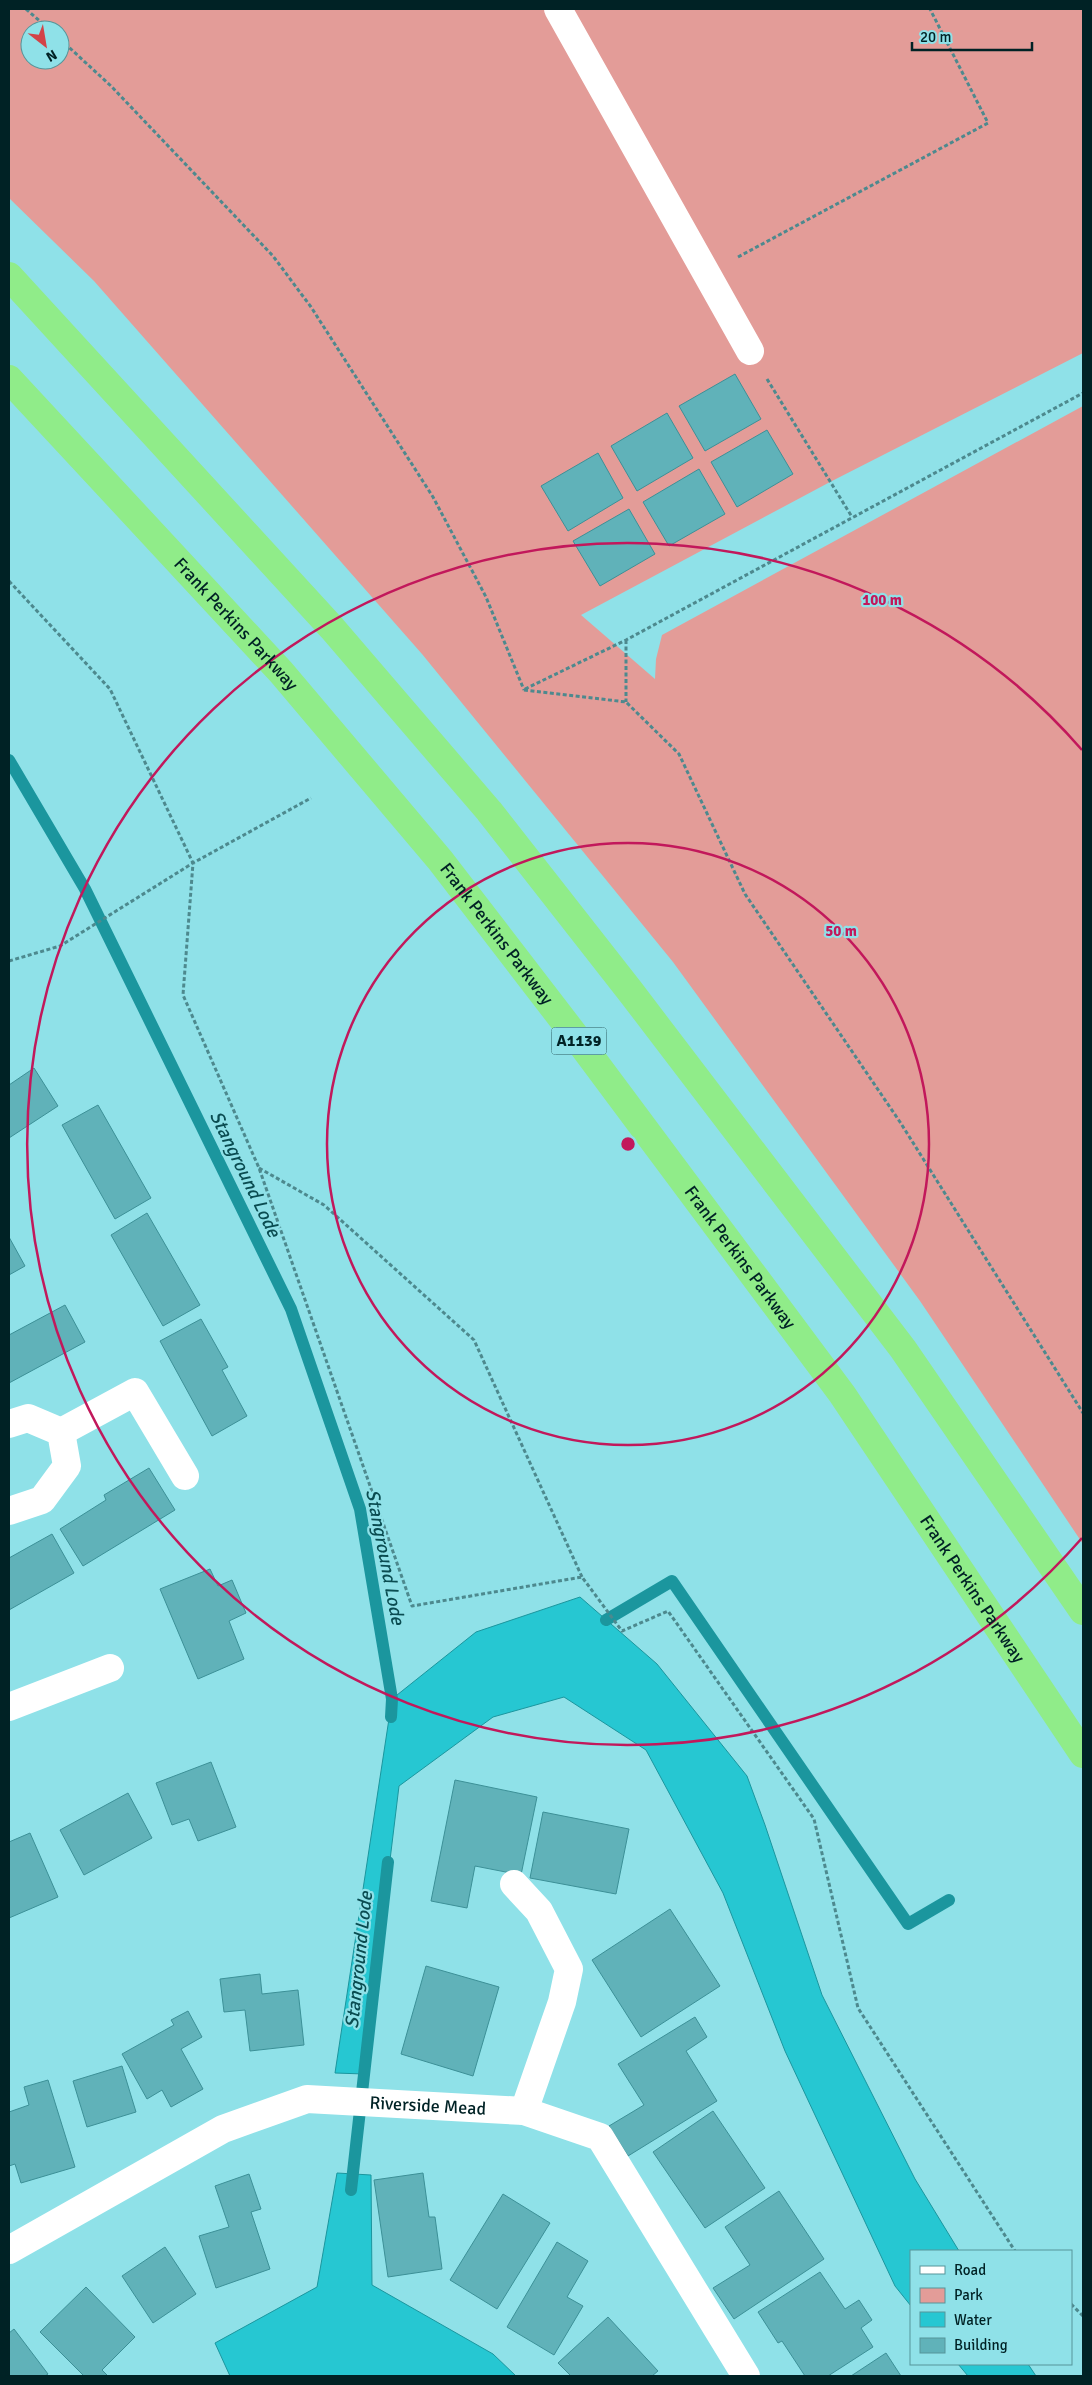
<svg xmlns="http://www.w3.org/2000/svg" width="1092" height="2385" font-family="Signika,sans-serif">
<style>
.green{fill:#e39c98;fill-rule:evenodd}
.water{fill:#26c7d2;stroke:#1b969e}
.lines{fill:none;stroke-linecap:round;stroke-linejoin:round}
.stream{stroke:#1b969e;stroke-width:12}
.building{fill:#60b2b9;stroke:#3c9097}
.path{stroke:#4d898e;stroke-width:3;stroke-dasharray:4 2.5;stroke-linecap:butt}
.minor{stroke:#fff;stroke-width:28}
.highway{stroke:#90ec89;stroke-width:28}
.ring{fill:none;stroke:#c2185b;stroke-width:2.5}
.labels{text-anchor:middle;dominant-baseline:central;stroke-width:4.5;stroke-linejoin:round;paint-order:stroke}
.shield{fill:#8fe1e8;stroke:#2b5b60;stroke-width:1}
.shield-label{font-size:16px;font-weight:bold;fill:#002225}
.street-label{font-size:18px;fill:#002225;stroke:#8fe1e8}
.water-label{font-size:19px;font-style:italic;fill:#0a4c51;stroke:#8fe1e8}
.centre{fill:#c2185b;stroke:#8fe1e8;stroke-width:2.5}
.ring-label{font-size:15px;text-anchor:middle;font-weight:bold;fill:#c2185b;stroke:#8fe1e8;stroke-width:4.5;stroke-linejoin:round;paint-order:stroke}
</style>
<rect width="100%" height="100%" fill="#8fe1e8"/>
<!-- green -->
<path class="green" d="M9 9H1083V353L830 482 581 615 655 679 656 659 662 635 1083 406V1544L920 1301 673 962 422 654 94 281 9 198ZM30 30H60V60H30Z"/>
<!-- water -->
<path class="water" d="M580 1597 657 1664 747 1776 765 1825 822 1995 915 2179 959 2251H911V2306L895 2286 785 2051 723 1893 646 1750 564 1697 493 1717 399 1786 364 2074 335 2073 392 1699 476 1632Z
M337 2173 371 2175 372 2285 493 2354 516 2376H230L215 2343 317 2287Z
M958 2364H1028L1036 2376H968Z"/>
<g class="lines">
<!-- stream -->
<path class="stream" d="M9 760 85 889 291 1309 360 1509 392 1699 391 1717
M606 1620 672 1581 908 1924 949 1900
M351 2190 388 1862"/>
</g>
<!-- building -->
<path class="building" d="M735 374 761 419 705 451 679 406Z
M667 413 693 458 637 491 611 446Z
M767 430 793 474 737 507 711 462Z
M598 453 623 498 568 531 541 486Z
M699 469 725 514 669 546 643 502Z
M629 509 655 554 600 586 573 541Z
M34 1068 58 1106 9 1138V1085Z
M98 1105 151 1198 115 1219 62 1125Z
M147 1213 200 1305 163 1326 111 1235Z
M9 1237 25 1266 9 1275Z
M65 1305 85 1342 9 1383V1335Z
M201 1319 228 1367 222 1370 247 1416 212 1436 160 1341Z
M149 1468 175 1510 83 1566 60 1529 106 1500 104 1495Z
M52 1534 74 1573 9 1610V1558Z
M210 1569 218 1586 232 1580 246 1613 229 1621 244 1659 198 1679 160 1589Z
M211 1762 236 1827 198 1841 189 1819 172 1825 156 1783Z
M455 1780 537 1797 521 1875 475 1866 467 1908 431 1901Z
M128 1793 152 1838 84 1875 60 1830Z
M543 1812 629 1829 616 1894 530 1878Z
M30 1833 58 1897 9 1918V1842Z
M670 1909 720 1986 641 2037 592 1960Z
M426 1966 499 1987 473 2076 401 2054Z
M260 1974 262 1994 298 1990 304 2045 250 2051 245 2010 224 2012 220 1979Z
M188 2011 202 2037 181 2049 203 2089 171 2107 162 2090 147 2099 122 2054 174 2025 171 2020Z
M695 2017 707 2037 686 2051 717 2101 628 2156 609 2126 644 2105 618 2064Z
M122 2066 136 2112 87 2127 73 2081Z
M48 2080 75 2167 21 2183 15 2164 9 2166V2112L29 2105 24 2087Z
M713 2111 765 2188 705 2228 653 2152Z
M423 2173 429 2217H435L442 2269 388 2277 374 2180Z
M249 2174 261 2209 251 2212 270 2269 216 2288 199 2236 229 2227 215 2186Z
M779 2191 824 2259 734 2319 713 2288 750 2265 725 2227Z
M503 2194 550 2223 497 2309 450 2280Z
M557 2242 588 2261 567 2297 583 2306 554 2355 507 2327Z
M165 2247 196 2294 153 2323 122 2276Z
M820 2272 845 2309 859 2300 872 2320 861 2328 873 2347 828 2376H805L782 2341 778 2343 758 2312Z
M86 2287 135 2337 102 2370 108 2376H84L40 2332Z
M608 2317 658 2371 652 2376H571L558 2363Z
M14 2329 48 2374 45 2376H9V2333Z
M886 2353 901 2376H851Z"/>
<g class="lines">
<!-- path -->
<path class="path" d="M26 9 50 30
M60 39 111 86 273 256 311 307 433 497 486 597 524 690
M738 257 988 123 930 9
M767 379 852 517
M9 581 110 689 193 863 183 995 259 1168 412 1606 582 1577 622 1631 668 1611 814 1819 858 2008 1015 2251
M626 640V702
M525 689 626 640 1083 393
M524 690 626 702 679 754 745 894 900 1122 1083 1413
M9 961 60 946 193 863 311 798
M259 1168 324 1205 474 1340 582 1577
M1071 2304 1083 2316"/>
<!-- minor -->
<g class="minor">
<path d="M558 9 750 351"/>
<path d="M9 1424 28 1418 61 1432 67 1466 42 1500 9 1511"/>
<path d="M61 1432 135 1392 185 1476"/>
<path d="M9 1707 110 1668"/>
<path d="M514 1884 539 1911 569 1969 562 2002 524 2111"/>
<path id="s1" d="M9 2250 223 2129 307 2099 524 2111 600 2137 746 2376"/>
</g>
<!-- highway -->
<g class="highway">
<path d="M9 276 332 628 489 811 630 991 903 1349 1083 1611"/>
<path id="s2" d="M9 379 281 672 440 860 573 1033 842 1394 1083 1754"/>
</g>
</g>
<!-- distance rings -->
<g class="ring">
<circle cx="628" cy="1144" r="301"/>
<path d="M1082 1538A601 601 0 1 1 1082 750"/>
</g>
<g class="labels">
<!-- shield labels -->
<rect class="shield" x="551.5" y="1027.5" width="55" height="27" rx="4"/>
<g class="shield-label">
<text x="579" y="1041">A1139</text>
</g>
<!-- street labels -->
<g class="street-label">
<text stroke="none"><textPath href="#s2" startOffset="334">Frank Perkins Parkway</textPath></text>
<text stroke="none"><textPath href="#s2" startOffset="739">Frank Perkins Parkway</textPath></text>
<text stroke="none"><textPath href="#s2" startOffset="1144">Frank Perkins Parkway</textPath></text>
<text stroke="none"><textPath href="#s2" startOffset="1549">Frank Perkins Parkway</textPath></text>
<text stroke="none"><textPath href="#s1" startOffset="456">Riverside Mead</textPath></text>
</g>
<!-- water labels -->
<g class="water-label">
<text transform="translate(245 1174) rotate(64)">Stanground Lode</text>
<text transform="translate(385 1557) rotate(79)">Stanground Lode</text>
<text transform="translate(359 1960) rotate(-84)">Stanground Lode</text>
</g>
</g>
<circle cx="628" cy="1144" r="8" class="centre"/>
<g class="ring-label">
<text x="882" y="605">100 m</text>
<text x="841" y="936">50 m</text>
</g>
<!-- border -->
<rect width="1092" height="2385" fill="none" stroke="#002225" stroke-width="20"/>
<!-- legend -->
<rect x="910" y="2250" width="162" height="115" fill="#8fe1e8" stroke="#56959a"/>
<rect x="920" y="2266" width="25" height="8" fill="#ffffff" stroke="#56959a"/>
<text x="954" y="2275" font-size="15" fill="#002225">Road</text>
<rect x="920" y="2288" width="25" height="15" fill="#e39c98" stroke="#56959a"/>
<text x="954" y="2300" font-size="15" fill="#002225">Park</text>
<rect x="920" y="2312" width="25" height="15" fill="#26c7d2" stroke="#56959a"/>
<text x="954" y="2325" font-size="15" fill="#002225">Water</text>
<rect x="920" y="2338" width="25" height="15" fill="#60b2b9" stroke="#56959a"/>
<text x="954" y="2350" font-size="15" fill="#002225">Building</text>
<!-- north arrow -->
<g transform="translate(45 45) rotate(149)"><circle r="24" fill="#8fe1e8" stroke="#56959a"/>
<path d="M0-4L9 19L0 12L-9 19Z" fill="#d24348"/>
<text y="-8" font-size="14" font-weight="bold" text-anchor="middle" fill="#002225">N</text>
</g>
<!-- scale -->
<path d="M912 42v8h120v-8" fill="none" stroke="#002225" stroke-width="2.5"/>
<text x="920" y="42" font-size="15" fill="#002225" stroke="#8fe1e8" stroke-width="4" paint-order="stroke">20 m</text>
</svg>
